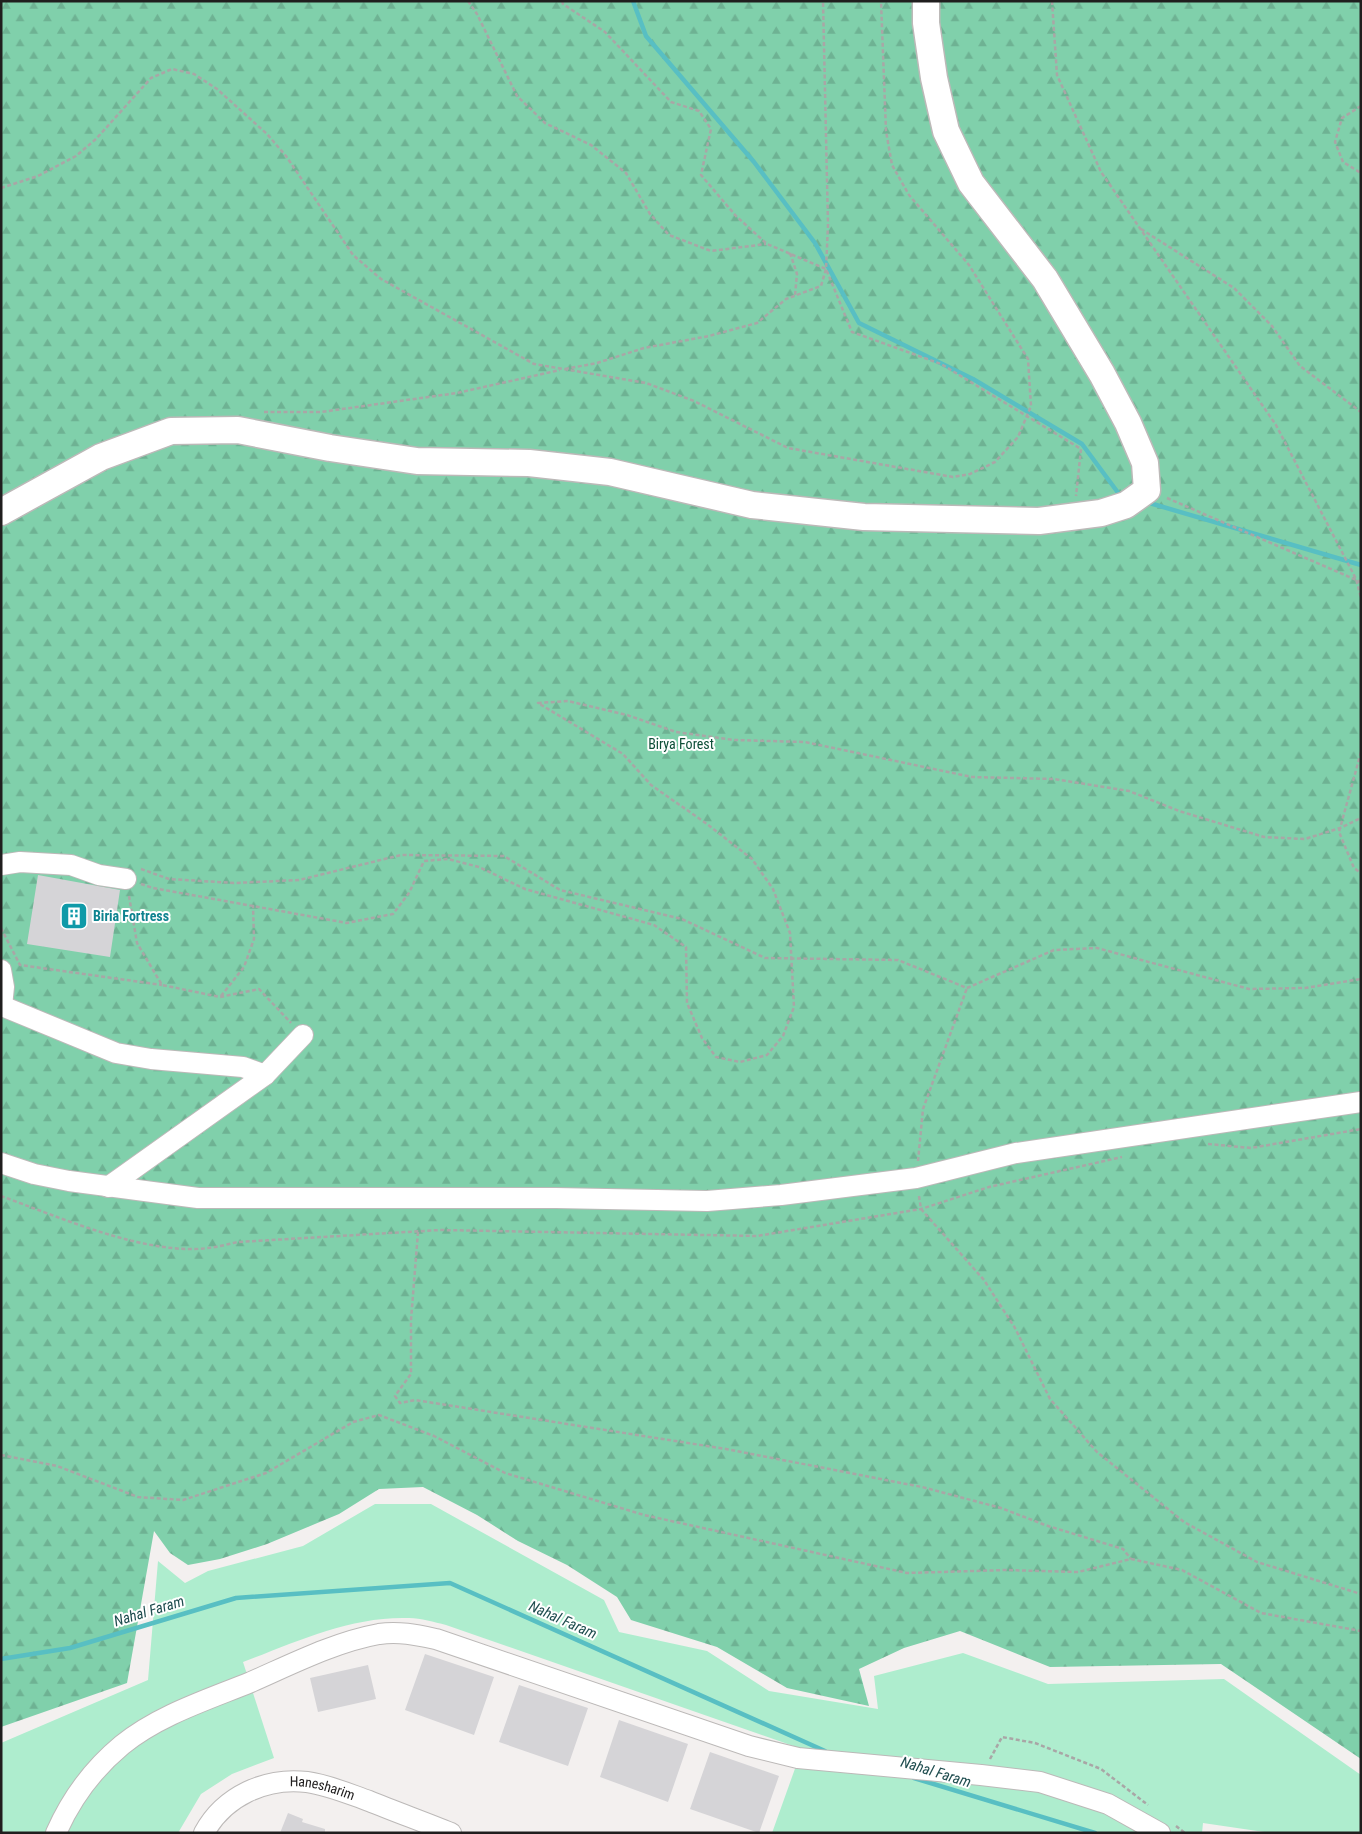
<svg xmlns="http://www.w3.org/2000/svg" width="1362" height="1834" font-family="'Roboto Condensed',sans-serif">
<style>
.green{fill:#aeedce}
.forest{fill:url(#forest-firs)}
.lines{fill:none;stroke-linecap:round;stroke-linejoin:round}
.stream{stroke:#58bfc3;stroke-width:4.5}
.building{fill:#d5d4d7}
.minor-casing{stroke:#bcb9b8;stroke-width:22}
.major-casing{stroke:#bcb9b8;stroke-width:29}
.path{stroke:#a9a6a6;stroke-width:2.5;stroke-dasharray:4 2.5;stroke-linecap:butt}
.minor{stroke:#fff;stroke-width:20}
.major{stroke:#fff;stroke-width:26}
.labels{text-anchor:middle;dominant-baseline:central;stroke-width:4;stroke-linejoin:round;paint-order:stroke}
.park-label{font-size:14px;fill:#0d4e37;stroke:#fff}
.culture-label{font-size:14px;font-weight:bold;fill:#0d838f;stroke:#fff;text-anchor:start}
.street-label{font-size:14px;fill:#201e1e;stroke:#fff}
.water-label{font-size:15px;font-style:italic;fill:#1f4d4f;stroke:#fff}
</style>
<defs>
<pattern id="forest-firs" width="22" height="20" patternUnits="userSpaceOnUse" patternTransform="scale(1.25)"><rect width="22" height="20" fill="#80d0ab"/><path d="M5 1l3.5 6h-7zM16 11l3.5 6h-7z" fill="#6eb293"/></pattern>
</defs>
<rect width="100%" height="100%" fill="#f3f0ef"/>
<!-- green -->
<path class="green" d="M375 1504H431L604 1600 619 1632 707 1651 769 1691 878 1709 874 1676 963 1653 1048 1684 1224 1679 1361 1775V1833H1271L1203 1823 1202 1833H772L802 1749 446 1625C434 1622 421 1618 409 1618 350 1616 296 1642 243 1662L274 1758 232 1774 201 1794 178 1833H1V1743L148 1680 158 1561 185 1583 208 1571 303 1546Z"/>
<!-- forest -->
<path class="forest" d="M1 1H1361V1759L1221 1664 1050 1667 960 1631 904 1648 859 1669 869 1706 787 1688 717 1647 631 1620 617 1597 567 1565 518 1541 477 1515 423 1487 379 1489 339 1514 267 1544 220 1559 188 1565 170 1553 154 1531 127 1683 1 1727Z"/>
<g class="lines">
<!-- stream -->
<path class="stream" d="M633 1 646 36 754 162 815 243 859 323 973 379 1082 444 1119 494 1122 495
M1146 502 1361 565
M1 1659 70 1648 236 1598 450 1583 825 1751
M914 1778 1095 1833"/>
</g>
<!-- building -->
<path class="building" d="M38 875 120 890 110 957 27 944Z
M425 1654 494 1677 474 1735 405 1710Z
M368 1665 376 1699 318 1712 310 1678Z
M519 1685 588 1708 568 1766 499 1742Z
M619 1720 688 1744 668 1802 600 1777Z
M710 1752 779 1776 759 1833 690 1809Z
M288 1813 303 1819 302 1822 325 1829V1833H280Z"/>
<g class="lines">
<!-- minor casing -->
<g class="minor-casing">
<g id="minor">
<path d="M1 865 20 862 71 865 99 875 126 879"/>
<path d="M1 970 4 987 2 1006"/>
<path d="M2 1006 116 1053 151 1059 243 1067 265 1075"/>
<path d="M1 1163 34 1174 69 1181 198 1198H556L707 1201 781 1195 916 1178 1016 1153 1361 1102"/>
<path d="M108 1187 265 1075 303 1035"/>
<path d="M56 1833C71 1799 93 1769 122 1745 159 1715 207 1700 251 1682 292 1664 335 1642 379 1634 399 1631 417 1635 436 1639L749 1746 798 1758 981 1775 1040 1782 1108 1804 1160 1833"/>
<path id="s1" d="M204 1833C224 1796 266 1777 307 1782 329 1785 349 1794 369 1801 396 1812 424 1822 451 1833"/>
</g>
</g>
<!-- major casing -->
<g class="major-casing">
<path id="major" d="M1 512 101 457 171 431 238 430 330 448 417 461 529 463 610 472 752 505 864 517 1039 521 1101 513 1126 505 1147 490 1145 463 1128 423 1102 374 1045 279 971 183 946 131 934 78 926 23V1"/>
</g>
<!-- path -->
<path class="path" d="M468 1 477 14 517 96 545 123 591 145 626 173 650 214 669 235 711 251 766 244
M562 1 563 4 605 32 671 102 699 111 711 129 701 175 736 216 767 244 826 269 852 332 941 364 1081 449 1076 496
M1052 1 1057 75 1101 172 1276 425 1356 579 1361 598
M1361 106 1342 118 1335 142 1343 162 1361 173
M1 188 38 176 76 156 96 139 151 78 172 69 194 74 217 89 267 134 286 156 353 255 381 279 534 364 646 383 694 401 788 448 953 477 970 474 995 462 1018 437 1031 406 1028 359 969 265 909 195 892 165 886 131 881 1
M1141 229 1234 288 1272 326 1300 366 1361 412
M790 253 797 274 795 295
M565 369 597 363 644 348 709 336 757 323 786 299 821 286 826 269 828 225 823 1
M264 412H321L457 393 560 370
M1167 498 1361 582
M1361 752 1339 832 1354 868 1361 873
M141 869 169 879 234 883 299 880 401 855 504 856 560 890 682 919 765 958 898 960 967 988 1054 950 1097 948 1249 989 1305 988 1361 979
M141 884 153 888 347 923 393 914 409 893 424 861 448 859 479 867 525 889 654 925 686 947 687 1003 702 1038 716 1057 740 1062 767 1055 783 1036 794 1007 790 933 773 889 752 859 707 824 651 785 623 754 538 703 568 701 627 715 676 732 734 740 805 742 972 777 1054 779 1129 791 1179 811 1264 837 1305 839 1340 828 1361 818
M129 896 137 943 162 985 220 997 259 989 291 1023
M1 928 20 965 162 985
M221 996 244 967 254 939 253 905
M1208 1144 1251 1148 1361 1129
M918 1161 923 1109 967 988
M1 1196C59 1217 147 1256 208 1248 218 1247 228 1244 238 1242L440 1230 757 1236 921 1209 989 1187 1122 1157
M919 1196 921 1209 984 1280 1015 1328 1050 1399 1097 1452 1184 1522 1257 1562 1361 1594
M418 1232 411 1320V1374L395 1396 400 1403 415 1400 726 1449 922 1487 1001 1508 1045 1525 1123 1549 1131 1559
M1 1455 57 1466 138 1497 183 1500 266 1473 353 1422 379 1415 434 1436 505 1473 644 1515 907 1573 1006 1570 1078 1572 1131 1559 1182 1570 1261 1613 1361 1631
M990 1759 1002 1737 1035 1743 1101 1769 1148 1805
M1176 1826 1185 1833"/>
<!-- minor -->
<use href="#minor" class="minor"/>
<!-- major -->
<use href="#major" class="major"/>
</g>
<!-- icons -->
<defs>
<g id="building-square" transform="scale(1.4375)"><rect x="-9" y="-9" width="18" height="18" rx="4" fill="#0f9aa8" stroke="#fff"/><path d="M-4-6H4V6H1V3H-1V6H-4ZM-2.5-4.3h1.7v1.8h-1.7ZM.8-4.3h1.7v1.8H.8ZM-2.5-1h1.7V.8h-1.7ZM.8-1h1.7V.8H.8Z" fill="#fff"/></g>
</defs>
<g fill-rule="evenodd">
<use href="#building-square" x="74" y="916"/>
</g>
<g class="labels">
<!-- park labels -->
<g class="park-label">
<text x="681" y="744">Birya Forest</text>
</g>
<!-- culture labels -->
<g class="culture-label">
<text x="93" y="916">Biria Fortress</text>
</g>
<!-- street labels -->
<g class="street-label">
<text stroke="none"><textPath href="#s1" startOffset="138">Hanesharim</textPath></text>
</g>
<!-- water labels -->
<g class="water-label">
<text transform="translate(149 1611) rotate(-17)">Nahal Faram</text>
<text transform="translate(563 1620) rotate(24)">Nahal Faram</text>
<text transform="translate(936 1772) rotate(17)">Nahal Faram</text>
</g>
</g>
<!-- border -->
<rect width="1362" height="1834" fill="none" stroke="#201e1e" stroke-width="5"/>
</svg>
